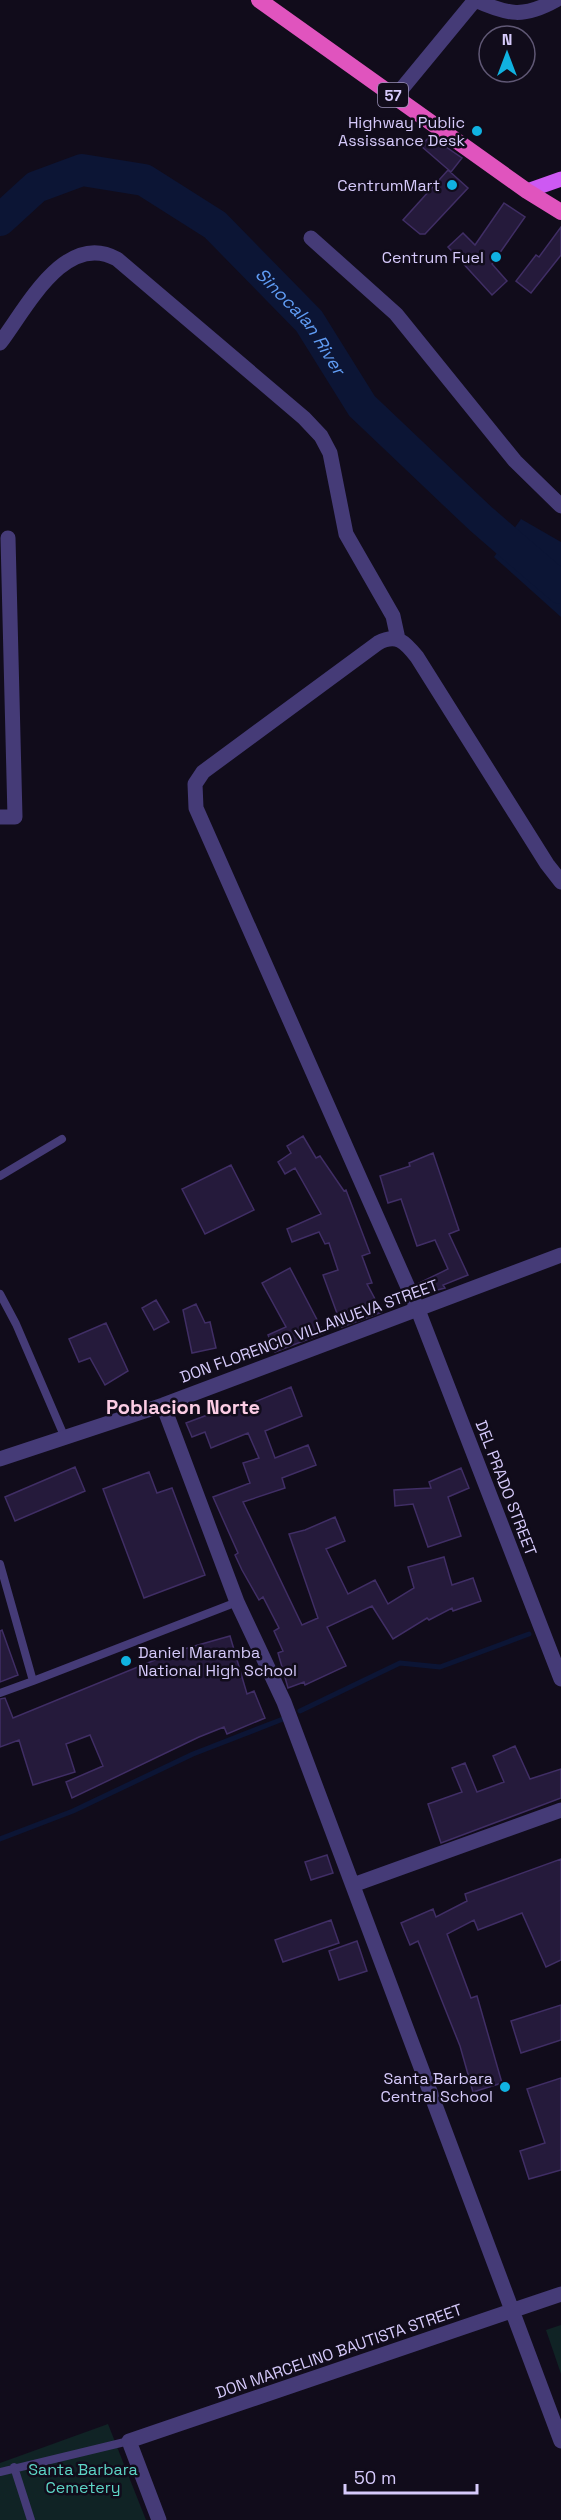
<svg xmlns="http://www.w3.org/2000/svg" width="561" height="2520" font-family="'Space Grotesk',sans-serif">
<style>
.green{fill:#102325}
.water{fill:#0c1535}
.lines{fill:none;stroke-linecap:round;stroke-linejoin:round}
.stream{stroke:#0c1535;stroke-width:5}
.river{stroke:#0c1535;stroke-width:32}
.building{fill:#251a3b;stroke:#402e65;stroke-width:1.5}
.service{stroke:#453b77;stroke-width:8}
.minor{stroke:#453b77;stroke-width:15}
.primary{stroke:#cd59f3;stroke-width:15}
.trunk{stroke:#e054be;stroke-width:16}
.poi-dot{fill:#10b2e1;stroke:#110c1b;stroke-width:2}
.labels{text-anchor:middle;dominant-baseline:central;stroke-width:5;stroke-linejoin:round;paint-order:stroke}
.shield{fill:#110c1b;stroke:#9b91b8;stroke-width:1.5}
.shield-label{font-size:15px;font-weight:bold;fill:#d6cafb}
.poi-label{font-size:16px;fill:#d6cafb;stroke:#110c1b;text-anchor:end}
.street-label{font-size:16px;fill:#d6cafb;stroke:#110c1b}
.park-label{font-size:16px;fill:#5dd5c6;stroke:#110c1b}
.water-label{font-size:18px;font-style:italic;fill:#609cf4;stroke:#110c1b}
.quarter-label{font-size:20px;font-weight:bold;fill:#fbcce4;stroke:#110c1b}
</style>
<rect width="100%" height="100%" fill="#110c1b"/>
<!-- green -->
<path class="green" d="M561 2325V2374L546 2330Z
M108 2424 146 2520H0V2463Z"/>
<!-- water -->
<path class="water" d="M521 519 561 542V617L494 557Z"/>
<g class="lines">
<!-- stream -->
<path class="stream" d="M300 1711 400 1663 440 1667 529 1634
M0 1839 73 1811 193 1754 283 1719"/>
<!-- river -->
<path class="river" id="s1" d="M0 220 36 187 82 170 144 180 215 225 309 321 362 406 481 519 561 588"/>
</g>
<!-- building -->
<path class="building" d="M430 136 462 158 451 172 421 146Z
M448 170 468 188 425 234H420L403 220Z
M504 203 525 217 492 264 507 281 492 295 448 247 463 233 475 245Z
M561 227V255L531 293 516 281 536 255 539 257Z
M303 1136 316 1158 320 1156 344 1191 346 1190 370 1253 362 1256 372 1283 367 1284 382 1312 342 1327 323 1275 338 1270 329 1243 325 1244 319 1232 292 1242 287 1229 321 1214 295 1168 285 1174 278 1162 291 1153 287 1146Z
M433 1153 459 1230 449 1234 468 1275 443 1285 445 1288 422 1294 417 1284 448 1269 435 1240 417 1246 401 1199 388 1203 380 1176 410 1166 409 1163Z
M231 1165 254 1210 205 1234 182 1189Z
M290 1268 324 1333 275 1352 268 1335 286 1327 262 1283Z
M156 1300 169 1322 154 1330 142 1308Z
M196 1304 205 1323 210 1322 216 1348 192 1353 183 1310Z
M106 1323 128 1371 105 1385 90 1358 79 1362 69 1339Z
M291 1387 302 1416 265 1431 275 1458 308 1445 316 1465 282 1478 285 1488 243 1502 302 1625 318 1618 289 1534 305 1530 335 1517 345 1541 326 1549 348 1594 375 1580 388 1604 414 1588 408 1567 444 1557 452 1585 473 1578 481 1601 453 1611 452 1608 429 1620 427 1618 393 1639 372 1606 327 1627 346 1666 305 1685 304 1682 288 1688 278 1653 283 1651 274 1631 279 1628 263 1597 259 1600 242 1570 235 1555 238 1553 213 1497 250 1483 243 1463 259 1458 248 1433 211 1448 205 1432 192 1437 186 1423 226 1408 228 1413Z
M75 1467 85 1491 15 1521 5 1497Z
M461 1468 469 1488 448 1497 461 1536 428 1547 413 1504 395 1506 394 1490 431 1488 429 1482Z
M149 1472 157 1493 172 1488 205 1575 144 1598 103 1489Z
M2 1630 18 1675 0 1682V1631Z
M230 1636 247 1694 254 1691 265 1718 227 1734 224 1727 199 1737 72 1798 66 1782 103 1766 90 1735 66 1744 75 1772 33 1785 19 1740 0 1747V1699L5 1698 13 1718 177 1651Z
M515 1746 530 1779 561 1769V1798L441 1843 428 1804 462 1792 452 1768 465 1763 477 1792 504 1782 493 1756Z
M327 1855 333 1873 311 1880 305 1862Z
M561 1859V1960L546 1967 522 1913 478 1930 474 1920 447 1934 471 1998 477 1996 502 2083 473 2092 460 2046 418 1941 410 1945 401 1923 433 1909 436 1917 467 1901 465 1894Z
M331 1920 339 1943 283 1962 275 1940Z
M357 1941 367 1971 339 1980 329 1951Z
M561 2005V2040L521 2053 511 2021Z
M561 2078V2170L529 2179 520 2151 545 2143 527 2089Z"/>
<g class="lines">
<!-- service -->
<path class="service" d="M0 1176 62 1139
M0 1294 16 1324 65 1438
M0 1564 33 1681 237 1602
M0 1693 33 1681
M14 2467 31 2520
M0 2472 129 2441"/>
<!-- minor -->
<path class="minor" d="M475 0C508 15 524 18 556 0
M395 97 475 0
M311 238 396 314 515 461 561 506
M0 343C26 309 65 230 117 259L304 418 321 436 330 453 346 534 393 616 398 639
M0 817H15L8 538
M561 882 547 864 417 657C405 642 397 633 378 643L203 772 195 784 196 808 418 1310 561 1679
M163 1405 237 1602 284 1702 561 2441
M0 1459 163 1405 561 1255
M353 1885 561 1810
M159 2520 129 2441 561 2294"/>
<!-- primary -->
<path class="primary" d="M527 191 561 179"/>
<!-- trunk -->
<path class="trunk" d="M259 0 527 191 561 212"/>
</g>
<!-- markers -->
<g class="poi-dot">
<circle cx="477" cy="131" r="6"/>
<circle cx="452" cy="185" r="6"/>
<circle cx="496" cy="257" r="6"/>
<circle cx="126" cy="1661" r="6"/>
<circle cx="505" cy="2087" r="6"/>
</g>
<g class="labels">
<!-- shield labels -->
<rect class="shield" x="378" y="83" width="30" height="24" rx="4.5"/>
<g class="shield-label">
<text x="393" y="95">57</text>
</g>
<!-- poi labels -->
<g class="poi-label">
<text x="465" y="122">Highway Public<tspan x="465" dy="18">Assissance Desk</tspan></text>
<text x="440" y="185">CentrumMart</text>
<text x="484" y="257">Centrum Fuel</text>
<text x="138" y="1652" text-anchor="start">Daniel Maramba<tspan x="138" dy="18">National High School</tspan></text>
<text x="493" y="2078">Santa Barbara<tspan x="493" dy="18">Central School</tspan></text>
</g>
<!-- street labels -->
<g class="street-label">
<text transform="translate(309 1331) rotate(-20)">DON FLORENCIO VILLANUEVA STREET</text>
<text transform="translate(506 1488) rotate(69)">DEL PRADO STREET</text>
<text transform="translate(339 2351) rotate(-19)">DON MARCELINO BAUTISTA STREET</text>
</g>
<!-- park labels -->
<g class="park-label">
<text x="83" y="2469">Santa Barbara<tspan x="83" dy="18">Cemetery</tspan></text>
</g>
<!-- water labels -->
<g class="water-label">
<text stroke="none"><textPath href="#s1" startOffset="374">Sinocalan River</textPath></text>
</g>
<!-- quarter labels -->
<g class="quarter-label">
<text x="183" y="1407">Poblacion Norte</text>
</g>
</g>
<!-- north arrow -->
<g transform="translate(507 54)"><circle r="28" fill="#110c1b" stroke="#605875" stroke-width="1.5"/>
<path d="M0-4.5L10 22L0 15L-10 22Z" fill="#10b2e1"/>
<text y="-9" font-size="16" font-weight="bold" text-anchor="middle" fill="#d6cafb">N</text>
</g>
<!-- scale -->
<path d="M345 2484v9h132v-9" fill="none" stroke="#d6cafb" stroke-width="3"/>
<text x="354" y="2484" font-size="18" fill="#d6cafb" stroke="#110c1b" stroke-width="4.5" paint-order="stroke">50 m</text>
</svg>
